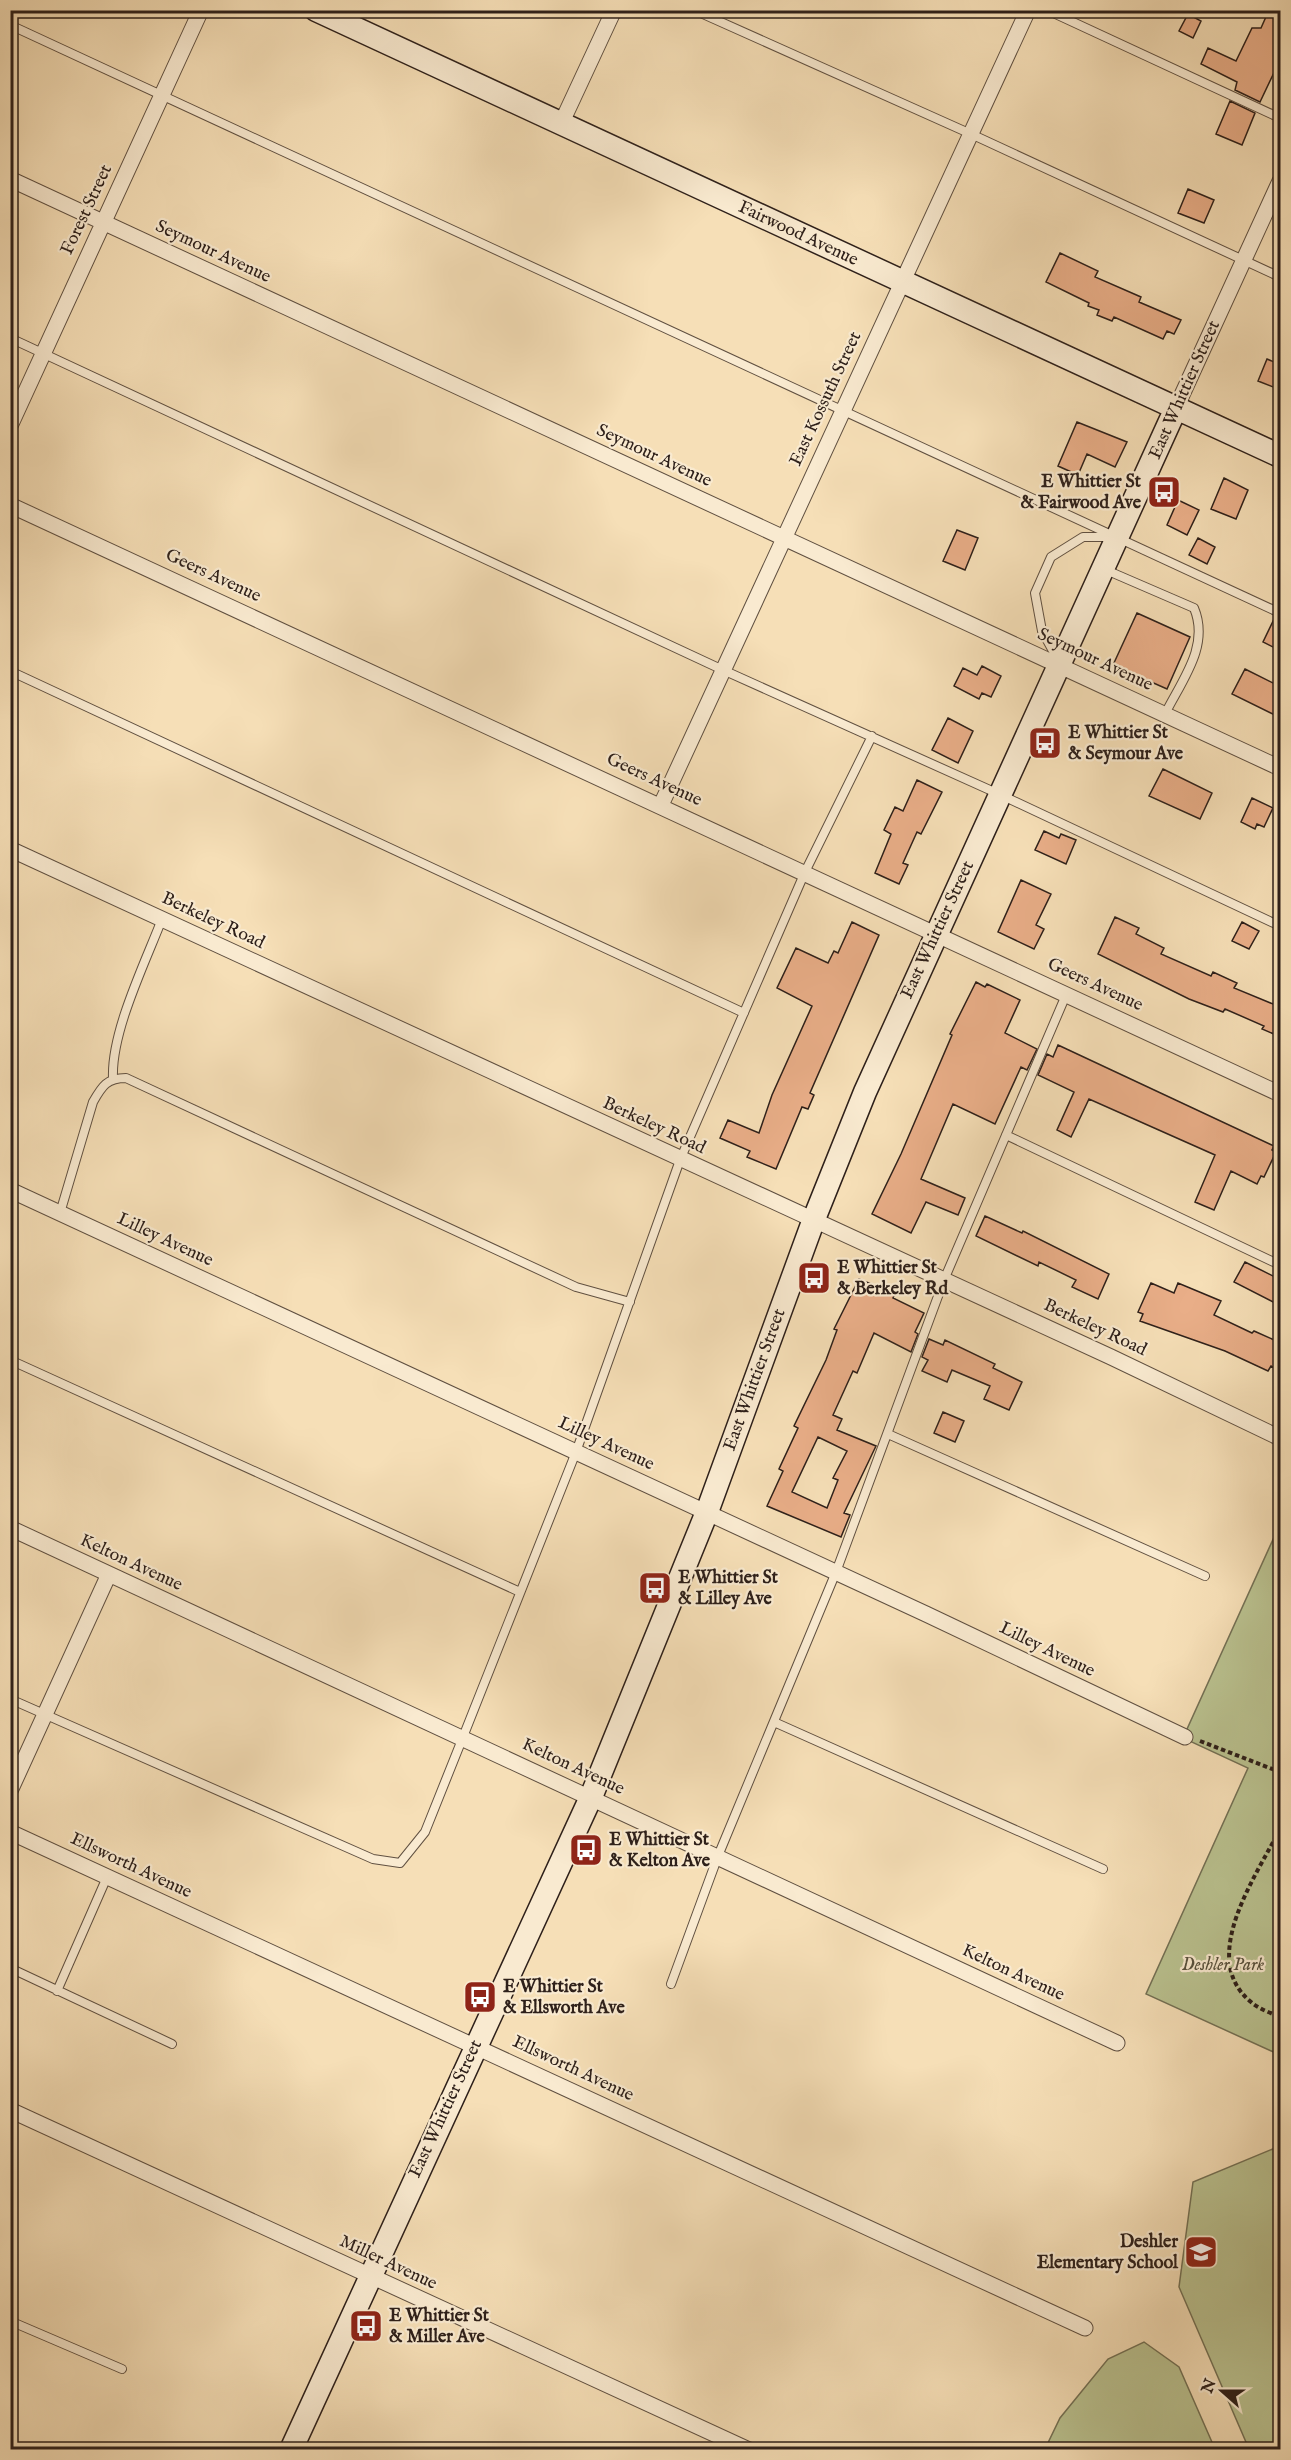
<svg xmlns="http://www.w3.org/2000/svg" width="1291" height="2460" font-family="'IM FELL English',serif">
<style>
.green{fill:#bac290;stroke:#747155;stroke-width:1.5}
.building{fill:#e9ae88;stroke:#2e201a;stroke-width:1.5;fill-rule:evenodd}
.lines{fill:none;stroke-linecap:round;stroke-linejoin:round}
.lane-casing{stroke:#605041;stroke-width:10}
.street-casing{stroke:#605041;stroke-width:17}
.secondary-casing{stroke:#2e201a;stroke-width:25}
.path{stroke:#2e201a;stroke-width:4;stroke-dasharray:4.5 3;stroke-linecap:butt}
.lane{stroke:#f9ead0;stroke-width:8}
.street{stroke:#f9ead0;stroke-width:15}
.secondary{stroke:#f9ead0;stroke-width:22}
.labels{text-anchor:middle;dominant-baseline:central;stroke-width:4.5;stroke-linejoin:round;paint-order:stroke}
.street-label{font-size:18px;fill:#2e201a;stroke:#f9ead0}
.poi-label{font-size:18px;font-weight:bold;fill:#2e201a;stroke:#f9ead0;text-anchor:start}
.park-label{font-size:18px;font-style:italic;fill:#58513d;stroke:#f9ead0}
</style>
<rect width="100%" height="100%" fill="#f6dfb7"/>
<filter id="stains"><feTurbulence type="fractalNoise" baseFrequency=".00333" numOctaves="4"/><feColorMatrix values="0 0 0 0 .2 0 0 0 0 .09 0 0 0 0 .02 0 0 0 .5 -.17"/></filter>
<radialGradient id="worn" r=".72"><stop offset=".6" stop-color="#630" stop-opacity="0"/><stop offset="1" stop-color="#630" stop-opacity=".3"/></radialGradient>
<!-- green -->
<path class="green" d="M1280 1524V2055L1146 1994 1248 1768 1183 1738Z
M1280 2146V2449H1249L1179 2287 1193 2182Z
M1144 2342 1179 2367 1215 2449H1045L1060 2418 1108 2359Z"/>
<!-- building -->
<path class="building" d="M1269 10H1281V58L1260 102 1235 90 1237 82 1201 64 1208 48 1236 61 1252 28H1261Z
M1188 14 1201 21 1193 38 1179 31Z
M1230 101 1255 113 1242 145 1216 134Z
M1188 189 1214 200 1204 223 1178 213Z
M1060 253 1098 271 1095 277 1141 297 1139 302 1181 320 1174 334 1167 331 1163 339 1114 317 1112 321 1097 315 1099 310 1088 306 1089 303 1046 282Z
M1267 359 1281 365V390L1258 381Z
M1077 422 1127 442 1115 467 1087 454 1078 475 1058 466Z
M1224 478 1248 490 1236 519 1211 509Z
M1178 500 1199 510 1187 535 1167 525Z
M957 530 978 538 965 570 943 561Z
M1198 538 1215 547 1207 564 1189 555Z
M1137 613 1190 637 1167 689 1113 665Z
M1275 617 1281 619V651L1263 642Z
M982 666 1001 676 991 697 982 693 979 699 954 686 963 668 977 675Z
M1245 669 1281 687V718L1232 694Z
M948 718 973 731 958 763 932 750Z
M1163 769 1212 793 1200 819 1149 796Z
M917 780 942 792 921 834 917 832 903 863 908 865 899 884 875 873 891 834 884 830 895 807 903 811Z
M1252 798 1273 808 1264 827 1257 824 1255 829 1241 822Z
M1044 831 1059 838 1061 834 1076 840 1066 864 1035 850Z
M1021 880 1051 894 1036 925 1044 929 1034 949 998 932Z
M1115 917 1139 928 1136 934 1164 948 1161 954 1211 976 1213 972 1237 983 1234 988 1273 1004 1281 987V1037L1262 1029 1264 1026 1225 1009 1223 1012 1189 999 1098 954Z
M852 922 879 935 810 1093 814 1095 808 1109 802 1107 776 1169 747 1157 750 1151 720 1138 728 1120 759 1133 772 1095 812 1006 777 988 796 948 828 963 834 951 838 953Z
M1242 922 1259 931 1249 949 1232 941Z
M976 982 985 987 987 984 1020 1000 1005 1033 1037 1049 1027 1070 1021 1067 995 1124 953 1104 921 1179 965 1198 958 1215 926 1202 911 1233 872 1214 901 1154 952 1035 950 1034Z
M1058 1045 1274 1146 1272 1150 1276 1152 1264 1177 1261 1176 1257 1184 1231 1171 1214 1210 1195 1202 1215 1155 1089 1099 1071 1137 1057 1130 1074 1092 1038 1075 1047 1054 1053 1057Z
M985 1216 1022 1233 1023 1231 1109 1274 1098 1299 1072 1287 1076 1280 1039 1262 1038 1266 976 1236Z
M1245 1262 1281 1280V1306L1234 1282Z
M859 1279 895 1294 893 1298 924 1313 915 1332 918 1334 911 1352 874 1333 857 1373 853 1371 833 1415 842 1419 837 1430 876 1446 844 1513 850 1515 841 1537 767 1506 783 1471 779 1469 798 1428 794 1426 826 1360 837 1330 834 1329ZM818 1437 847 1451 833 1478 838 1480 827 1508 792 1492Z
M1151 1283 1174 1293 1178 1283 1221 1301 1214 1315 1252 1333 1254 1331 1281 1343V1371L1271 1366 1268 1371 1225 1351 1140 1321 1143 1314 1138 1312Z
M929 1339 943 1345 945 1340 995 1364 993 1368 1022 1382 1009 1410 984 1399 990 1386 952 1370 947 1382 922 1371 928 1360 922 1357Z
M943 1412 964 1421 955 1442 934 1433Z"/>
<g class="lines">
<!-- lane casing -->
<g class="lane-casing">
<path id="lane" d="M694 10 971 134 1280 277
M1047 10 1280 118
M10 25 1280 613
M10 338 723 670 1001 795 1280 926
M1106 570 1194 608C1210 646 1182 680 1165 714
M1058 660 1042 631 1035 593 1051 557 1083 537H1114
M10 671 744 1013
M113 1078C111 1032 145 963 162 919
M1006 1135 1280 1265
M60 1213 93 1102C102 1086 107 1078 126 1078L576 1287 630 1302
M10 1360 520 1592
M888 1434 1205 1576
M10 1699 373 1859 400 1863 425 1832 463 1737 576 1452 680 1160 805 872 872 736
M774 1722 1103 1869
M10 1968 172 2044
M671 1984 718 1856 836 1572 944 1280 1066 995
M57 1991 107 1877
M10 2321 122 2369"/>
</g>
<!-- street casing -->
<g class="street-casing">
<path id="street" d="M561 124 614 10
M10 179 1280 768
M1176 408 1280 181
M10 426 201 10
M10 505 1280 1094
M661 805 1028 10
M10 849 1111 1357 1280 1438
M10 1190 926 1614 1185 1737
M10 1528 1117 2043
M10 1791 109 1574
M10 1832 1085 2328
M10 2110 749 2450"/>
</g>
<!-- secondary casing -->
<g class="secondary-casing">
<path id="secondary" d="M316 10 1280 456
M291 2450 591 1797 707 1512 814 1219 865 1092 1176 408"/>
</g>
<!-- path -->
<path class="path" d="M1200 1741 1280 1772
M1280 1829C1257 1875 1197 1958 1251 2002 1259 2009 1271 2013 1280 2017"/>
<!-- lane -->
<use href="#lane" class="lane"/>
<!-- street -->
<use href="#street" class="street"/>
<!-- secondary -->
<use href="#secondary" class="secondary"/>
</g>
<!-- icons -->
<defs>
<g id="bus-square" transform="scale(1.725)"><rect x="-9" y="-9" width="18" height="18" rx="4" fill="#8f2418" stroke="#f9ead0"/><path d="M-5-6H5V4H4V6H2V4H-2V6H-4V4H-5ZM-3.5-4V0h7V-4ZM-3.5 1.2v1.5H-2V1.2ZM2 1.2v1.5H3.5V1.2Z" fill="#fff"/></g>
<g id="school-square" transform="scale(1.725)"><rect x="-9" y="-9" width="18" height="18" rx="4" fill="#8f2418" stroke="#f9ead0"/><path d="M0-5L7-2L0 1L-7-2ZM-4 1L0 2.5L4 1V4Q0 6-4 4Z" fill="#fff"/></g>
</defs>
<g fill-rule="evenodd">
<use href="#bus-square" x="1164" y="492"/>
<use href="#bus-square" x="1045" y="743"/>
<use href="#bus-square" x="814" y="1278"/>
<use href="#bus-square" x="655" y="1588"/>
<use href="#bus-square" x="586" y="1850"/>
<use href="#bus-square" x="480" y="1997"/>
<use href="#school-square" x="1201" y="2252"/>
<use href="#bus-square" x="366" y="2326"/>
</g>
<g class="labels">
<!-- street labels -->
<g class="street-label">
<text transform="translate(87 210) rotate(-65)">Forest Street</text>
<text transform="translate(798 234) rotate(25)">Fairwood Avenue</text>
<text transform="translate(213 252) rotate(25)">Seymour Avenue</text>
<text transform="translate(1185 390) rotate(-66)">East Whittier Street</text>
<text transform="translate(826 399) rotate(-65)">East Kossuth Street</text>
<text transform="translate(654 456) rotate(25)">Seymour Avenue</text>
<text transform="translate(213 576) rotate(25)">Geers Avenue</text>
<text transform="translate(1095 660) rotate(25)">Seymour Avenue</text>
<text transform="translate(654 780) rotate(25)">Geers Avenue</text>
<text transform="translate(213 921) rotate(25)">Berkeley Road</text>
<text transform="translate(938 930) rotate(-65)">East Whittier Street</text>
<text transform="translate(1095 985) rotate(25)">Geers Avenue</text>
<text transform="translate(654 1126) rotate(25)">Berkeley Road</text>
<text transform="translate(165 1240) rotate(25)">Lilley Avenue</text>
<text transform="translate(1095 1328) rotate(25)">Berkeley Road</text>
<text transform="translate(755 1380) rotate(-70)">East Whittier Street</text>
<text transform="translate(606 1444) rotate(25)">Lilley Avenue</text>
<text transform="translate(131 1563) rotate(25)">Kelton Avenue</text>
<text transform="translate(1047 1650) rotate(26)">Lilley Avenue</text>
<text transform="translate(573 1767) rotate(25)">Kelton Avenue</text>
<text transform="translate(131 1866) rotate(25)">Ellsworth Avenue</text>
<text transform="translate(1013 1973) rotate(25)">Kelton Avenue</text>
<text transform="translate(573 2069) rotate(25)">Ellsworth Avenue</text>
<text transform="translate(446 2109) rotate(-65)">East Whittier Street</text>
<text transform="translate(388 2263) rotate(25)">Miller Avenue</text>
</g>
<!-- poi labels -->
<g class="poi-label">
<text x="1141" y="482" text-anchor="end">E Whittier St<tspan x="1141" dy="21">&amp; Fairwood Ave</tspan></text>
<text x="1068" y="733">E Whittier St<tspan x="1068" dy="21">&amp; Seymour Ave</tspan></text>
<text x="837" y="1268">E Whittier St<tspan x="837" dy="21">&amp; Berkeley Rd</tspan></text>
<text x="678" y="1578">E Whittier St<tspan x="678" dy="21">&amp; Lilley Ave</tspan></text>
<text x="609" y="1840">E Whittier St<tspan x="609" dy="21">&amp; Kelton Ave</tspan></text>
<text x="503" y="1987">E Whittier St<tspan x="503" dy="21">&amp; Ellsworth Ave</tspan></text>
<text x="1178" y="2242" text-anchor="end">Deshler<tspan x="1178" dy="21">Elementary School</tspan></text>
<text x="389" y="2316">E Whittier St<tspan x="389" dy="21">&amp; Miller Ave</tspan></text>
</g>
<!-- park labels -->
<g class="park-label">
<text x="1223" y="1965">Deshler Park</text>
</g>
</g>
<!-- margin -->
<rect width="1291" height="2460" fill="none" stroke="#f6dfb7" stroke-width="36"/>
<rect x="12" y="12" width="1267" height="2436" fill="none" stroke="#2e201a" stroke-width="3"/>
<rect x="18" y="18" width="1255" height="2424" fill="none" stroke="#2e201a" stroke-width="1.5"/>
<!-- north arrow -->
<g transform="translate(1222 2391) rotate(291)" stroke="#f9ead0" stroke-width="4.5" paint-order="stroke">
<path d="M0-4.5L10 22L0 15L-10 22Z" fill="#2e201a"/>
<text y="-9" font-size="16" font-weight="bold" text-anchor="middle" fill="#2e201a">N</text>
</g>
<rect width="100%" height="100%" filter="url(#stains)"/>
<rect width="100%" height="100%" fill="url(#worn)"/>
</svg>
